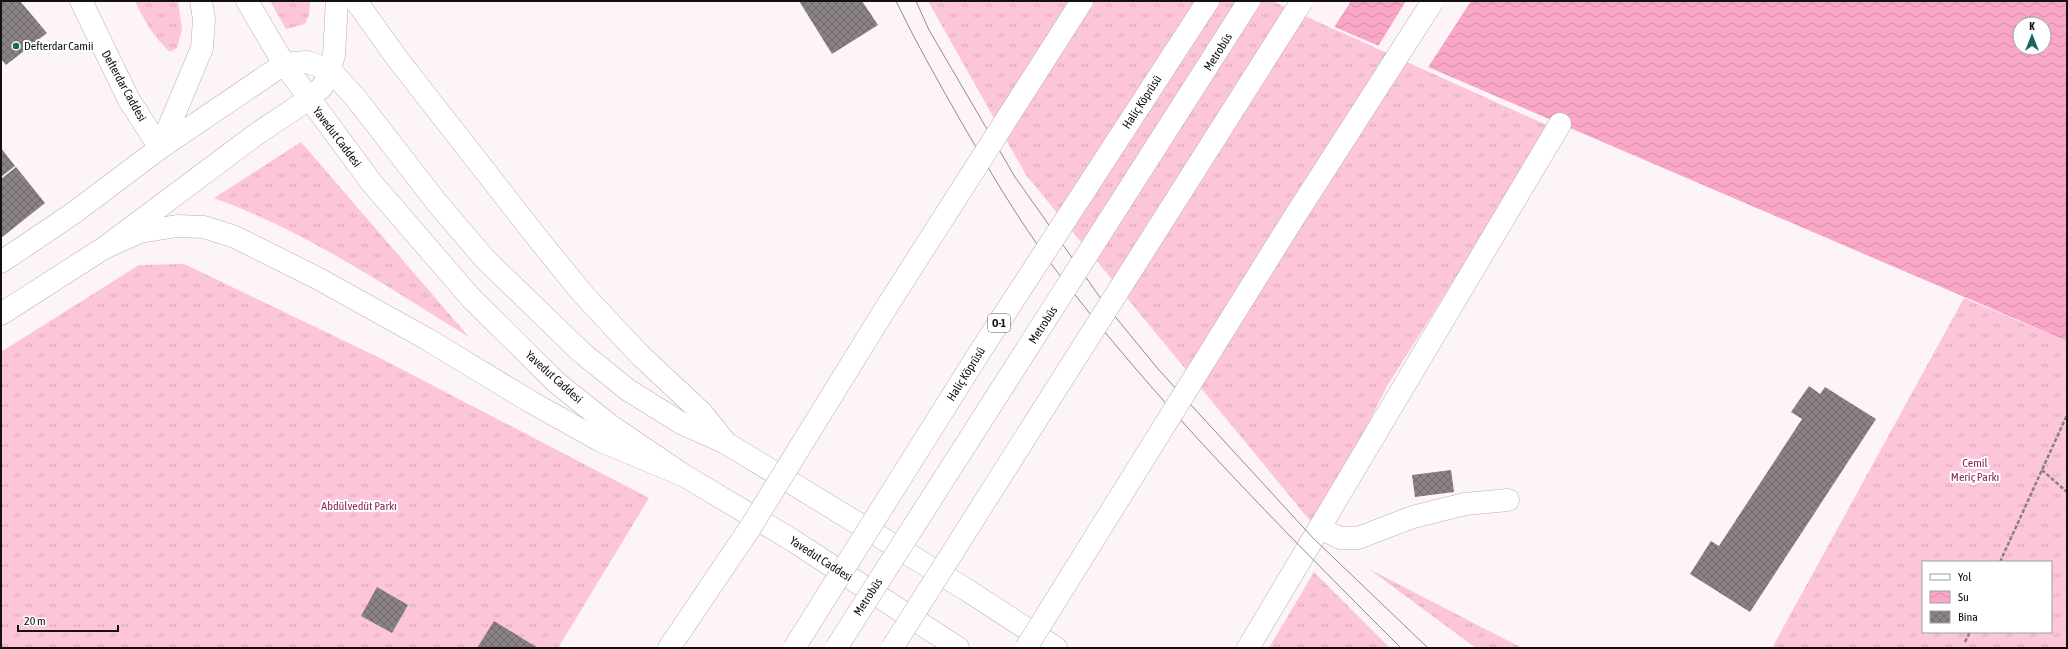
<svg xmlns="http://www.w3.org/2000/svg" width="2068" height="649" font-family="'Asap Condensed',sans-serif">
<style>
.grass{fill:url(#grass-tufts);fill-rule:evenodd}
.water{fill:url(#water-waves);fill-rule:evenodd}
.pier{fill:#fcf4f7}
.building{fill:url(#building-cross-hatch)}
.lines{fill:none;stroke-linecap:round;stroke-linejoin:round}
.minor-casing{stroke:#b8b0b3;stroke-width:23}
.major-casing{stroke:#b8b0b3;stroke-width:23}
.highway-casing{stroke:#b8b0b3;stroke-width:23}
.path{stroke:#868183;stroke-width:2.5;stroke-dasharray:4 2;stroke-linecap:butt}
.minor{stroke:#fff;stroke-width:22}
.major{stroke:#fff;stroke-width:22}
.highway{stroke:#fff;stroke-width:22}
.tram{stroke:#928c8e;stroke-width:1}
.minor-bridge-casing{stroke:#b8b0b3;stroke-width:23;stroke-linecap:butt}
.highway-bridge-casing{stroke:#b8b0b3;stroke-width:23;stroke-linecap:butt}
.minor-bridge{stroke:#fff;stroke-width:22}
.highway-bridge{stroke:#fff;stroke-width:22}
.poi-dot{fill:#196661;stroke:#fff;stroke-width:1.5}
.labels{text-anchor:middle;dominant-baseline:central;stroke-width:4;stroke-linejoin:round;paint-order:stroke}
.shield{fill:#fff;stroke:#595858;stroke-width:1}
.shield-label{font-size:11px;font-weight:bold;fill:#121011}
.poi-label{font-size:12px;fill:#121011;stroke:#fff;text-anchor:start}
.street-label{font-size:12px;fill:#121011;stroke:#fff}
.park-label{font-size:12px;fill:#872a57;stroke:#fff}
</style>
<defs>
<pattern id="grass-tufts" width="24" height="20" patternUnits="userSpaceOnUse"><rect width="24" height="20" fill="#fdc5da"/><path d="M3 7l-1-3M5 7V3M7 7l1-3M15 17l-1-3M17 17v-4M19 17l1-3" fill="none" stroke="#d8a8ba"/></pattern>
<pattern id="water-waves" width="16" height="10" patternUnits="userSpaceOnUse"><rect width="16" height="10" fill="#f9a6c7"/><path d="M0 5q4-4 8 0t8 0" fill="none" stroke="#d48eaa"/></pattern>
<pattern id="building-cross-hatch" width="8" height="8" patternUnits="userSpaceOnUse"><rect width="8" height="8" fill="#8a8285"/><path d="M0 0l8 8M0 8l8-8" fill="none" stroke="#6f696b"/></pattern>
</defs>
<rect width="100%" height="100%" fill="#fcf4f7"/>
<!-- grass -->
<path class="grass" d="M135 1H178L182 30 177 48 170 52C155 39 143 19 135 1Z
M270 1H310L309 15 305 24 286 29Z
M928 1H1272L1551 127 1387 386 1316 528 1026 175Z
M301 142 469 337C387 287 306 231 214 198Z
M184 264 382 359 649 498 558 648H1V352L139 265Z
M1964 298 2067 341V648H1772ZM1923 562H2051V632H1923Z
M1369 569 1522 648H1476Z
M1314 572 1390 648H1269Z"/>
<!-- water -->
<path class="water" d="M1279 1H2067V341L1316 19ZM2020 24H2044V48H2020Z"/>
<!-- pier -->
<path class="pier" d="M1277 1H1351L1333 29Z
M1406 1H1471L1427 69 1377 48Z"/>
<!-- building -->
<path class="building" d="M1 1H20L47 33 6 65 1 59Z
M799 1H862L878 25 832 54Z
M1 148 15 166 1 177Z
M16 167 45 203 1 238V179Z
M1809 386 1820 394 1825 387 1876 419 1750 612 1690 574 1711 541 1719 546 1802 419 1791 412Z
M1451 470 1454 492 1415 497 1412 475Z
M377 587 408 605 392 633 361 616Z
M494 621 538 648H477Z"/>
<g class="lines">
<!-- minor casing -->
<g class="minor-casing">
<path id="minor" d="M81 1 129 100 160 148
M1320 528 1340 538H1358L1413 517 1465 504 1508 500
M1248 648 1560 124"/>
</g>
<!-- major casing -->
<g class="major-casing">
<path id="major" d="M247 1 284 64 371 182 471 298 557 383 611 426 685 476 792 540 958 648
M356 1 399 61 539 240 583 294 640 355 702 413 726 443 967 590 1056 648"/>
</g>
<!-- highway casing -->
<g class="highway-casing">
<path id="highway" d="M160 148 202 48 204 19 201 1
M104 248 140 232 177 226 204 227 235 237 319 279 427 339 531 402 599 440 685 476
M1 262 75 212 160 148 284 64 307 62 330 70 355 97 438 204 485 259 581 352 628 390 681 423 726 443
M1 314 104 248 258 133 309 99 321 88 327 79 334 55 337 1
M669 648 750 528"/>
</g>
<!-- path -->
<path class="path" d="M2042 470 2067 492
M2000 562 2067 415
M1965 642 1970 632"/>
<!-- minor -->
<use href="#minor" class="minor"/>
<!-- major -->
<use href="#major" class="major"/>
<!-- highway -->
<use href="#highway" class="highway"/>
<!-- tram -->
<path class="tram" d="M896 1C915 41 937 79 959 118 988 168 1017 218 1052 265 1156 403 1279 526 1401 648
M916 1 929 30 1015 177 1104 303 1158 369 1313 538 1428 648"/>
<!-- minor-bridge casing -->
<g class="minor-bridge-casing">
<path id="minor-bridge" d="M836 648 1249 1"/>
</g>
<!-- highway-bridge casing -->
<g class="highway-bridge-casing">
<path id="highway-bridge" d="M750 528 884 311 1082 1
M794 648 981 350 1208 1
M892 648 1302 1
M1026 648 1288 227 1433 1"/>
</g>
<!-- minor-bridge -->
<use href="#minor-bridge" class="minor-bridge"/>
<!-- highway-bridge -->
<use href="#highway-bridge" class="highway-bridge"/>
</g>
<!-- markers -->
<circle class="poi-dot" cx="16" cy="46" r="4"/>
<g class="labels">
<!-- shield labels -->
<rect class="shield" x="988" y="314" width="22" height="18" rx="3"/>
<g class="shield-label">
<text x="999" y="323">O-1</text>
</g>
<!-- poi labels -->
<g class="poi-label">
<text x="24" y="46">Defterdar Camii</text>
</g>
<!-- street labels -->
<g class="street-label">
<text transform="translate(1218 52) rotate(-58)">Metrobüs</text>
<text transform="translate(124 86) rotate(61)">Defterdar Caddesi</text>
<text transform="translate(1142 102) rotate(-57)">Haliç Köprüsü</text>
<text transform="translate(337 137) rotate(53)">Yavedut Caddesi</text>
<text transform="translate(1043 325) rotate(-57)">Metrobüs</text>
<text transform="translate(966 374) rotate(-58)">Haliç Köprüsü</text>
<text transform="translate(554 377) rotate(42)">Yavedut Caddesi</text>
<text transform="translate(821 559) rotate(33)">Yavedut Caddesi</text>
<text transform="translate(868 597) rotate(-57)">Metrobüs</text>
</g>
<!-- park labels -->
<g class="park-label">
<text x="1975" y="463">Cemil<tspan x="1975" dy="14">Meriç Parkı</tspan></text>
<text x="359" y="506">Abdülvedüt Parkı</text>
</g>
</g>
<!-- border -->
<rect width="2068" height="649" fill="none" stroke="#121011" stroke-width="4"/>
<!-- legend -->
<rect x="1922" y="561" width="130" height="72" fill="#ffffff" stroke="#a09fa0"/>
<rect x="1930" y="574" width="20" height="6" fill="#ffffff" stroke="#a09fa0"/>
<text x="1958" y="581" font-size="12" fill="#121011">Yol</text>
<rect x="1930" y="591" width="20" height="12" fill="url(#water-waves)" stroke="#a09fa0"/>
<text x="1958" y="601" font-size="12" fill="#121011">Su</text>
<rect x="1930" y="611" width="20" height="12" fill="url(#building-cross-hatch)" stroke="#a09fa0"/>
<text x="1958" y="621" font-size="12" fill="#121011">Bina</text>
<!-- north arrow -->
<g transform="translate(2032 36)"><circle r="19" fill="#ffffff" stroke="#a09fa0"/>
<path d="M0-3L7 15L0 10L-7 15Z" fill="#196661"/>
<text y="-6" font-size="11" font-weight="bold" text-anchor="middle" fill="#121011">K</text>
</g>
<!-- scale -->
<path d="M18 625v6h100v-6" fill="none" stroke="#121011" stroke-width="2"/>
<text x="24" y="625" font-size="12" fill="#121011" stroke="#ffffff" stroke-width="3" paint-order="stroke">20 m</text>
</svg>
